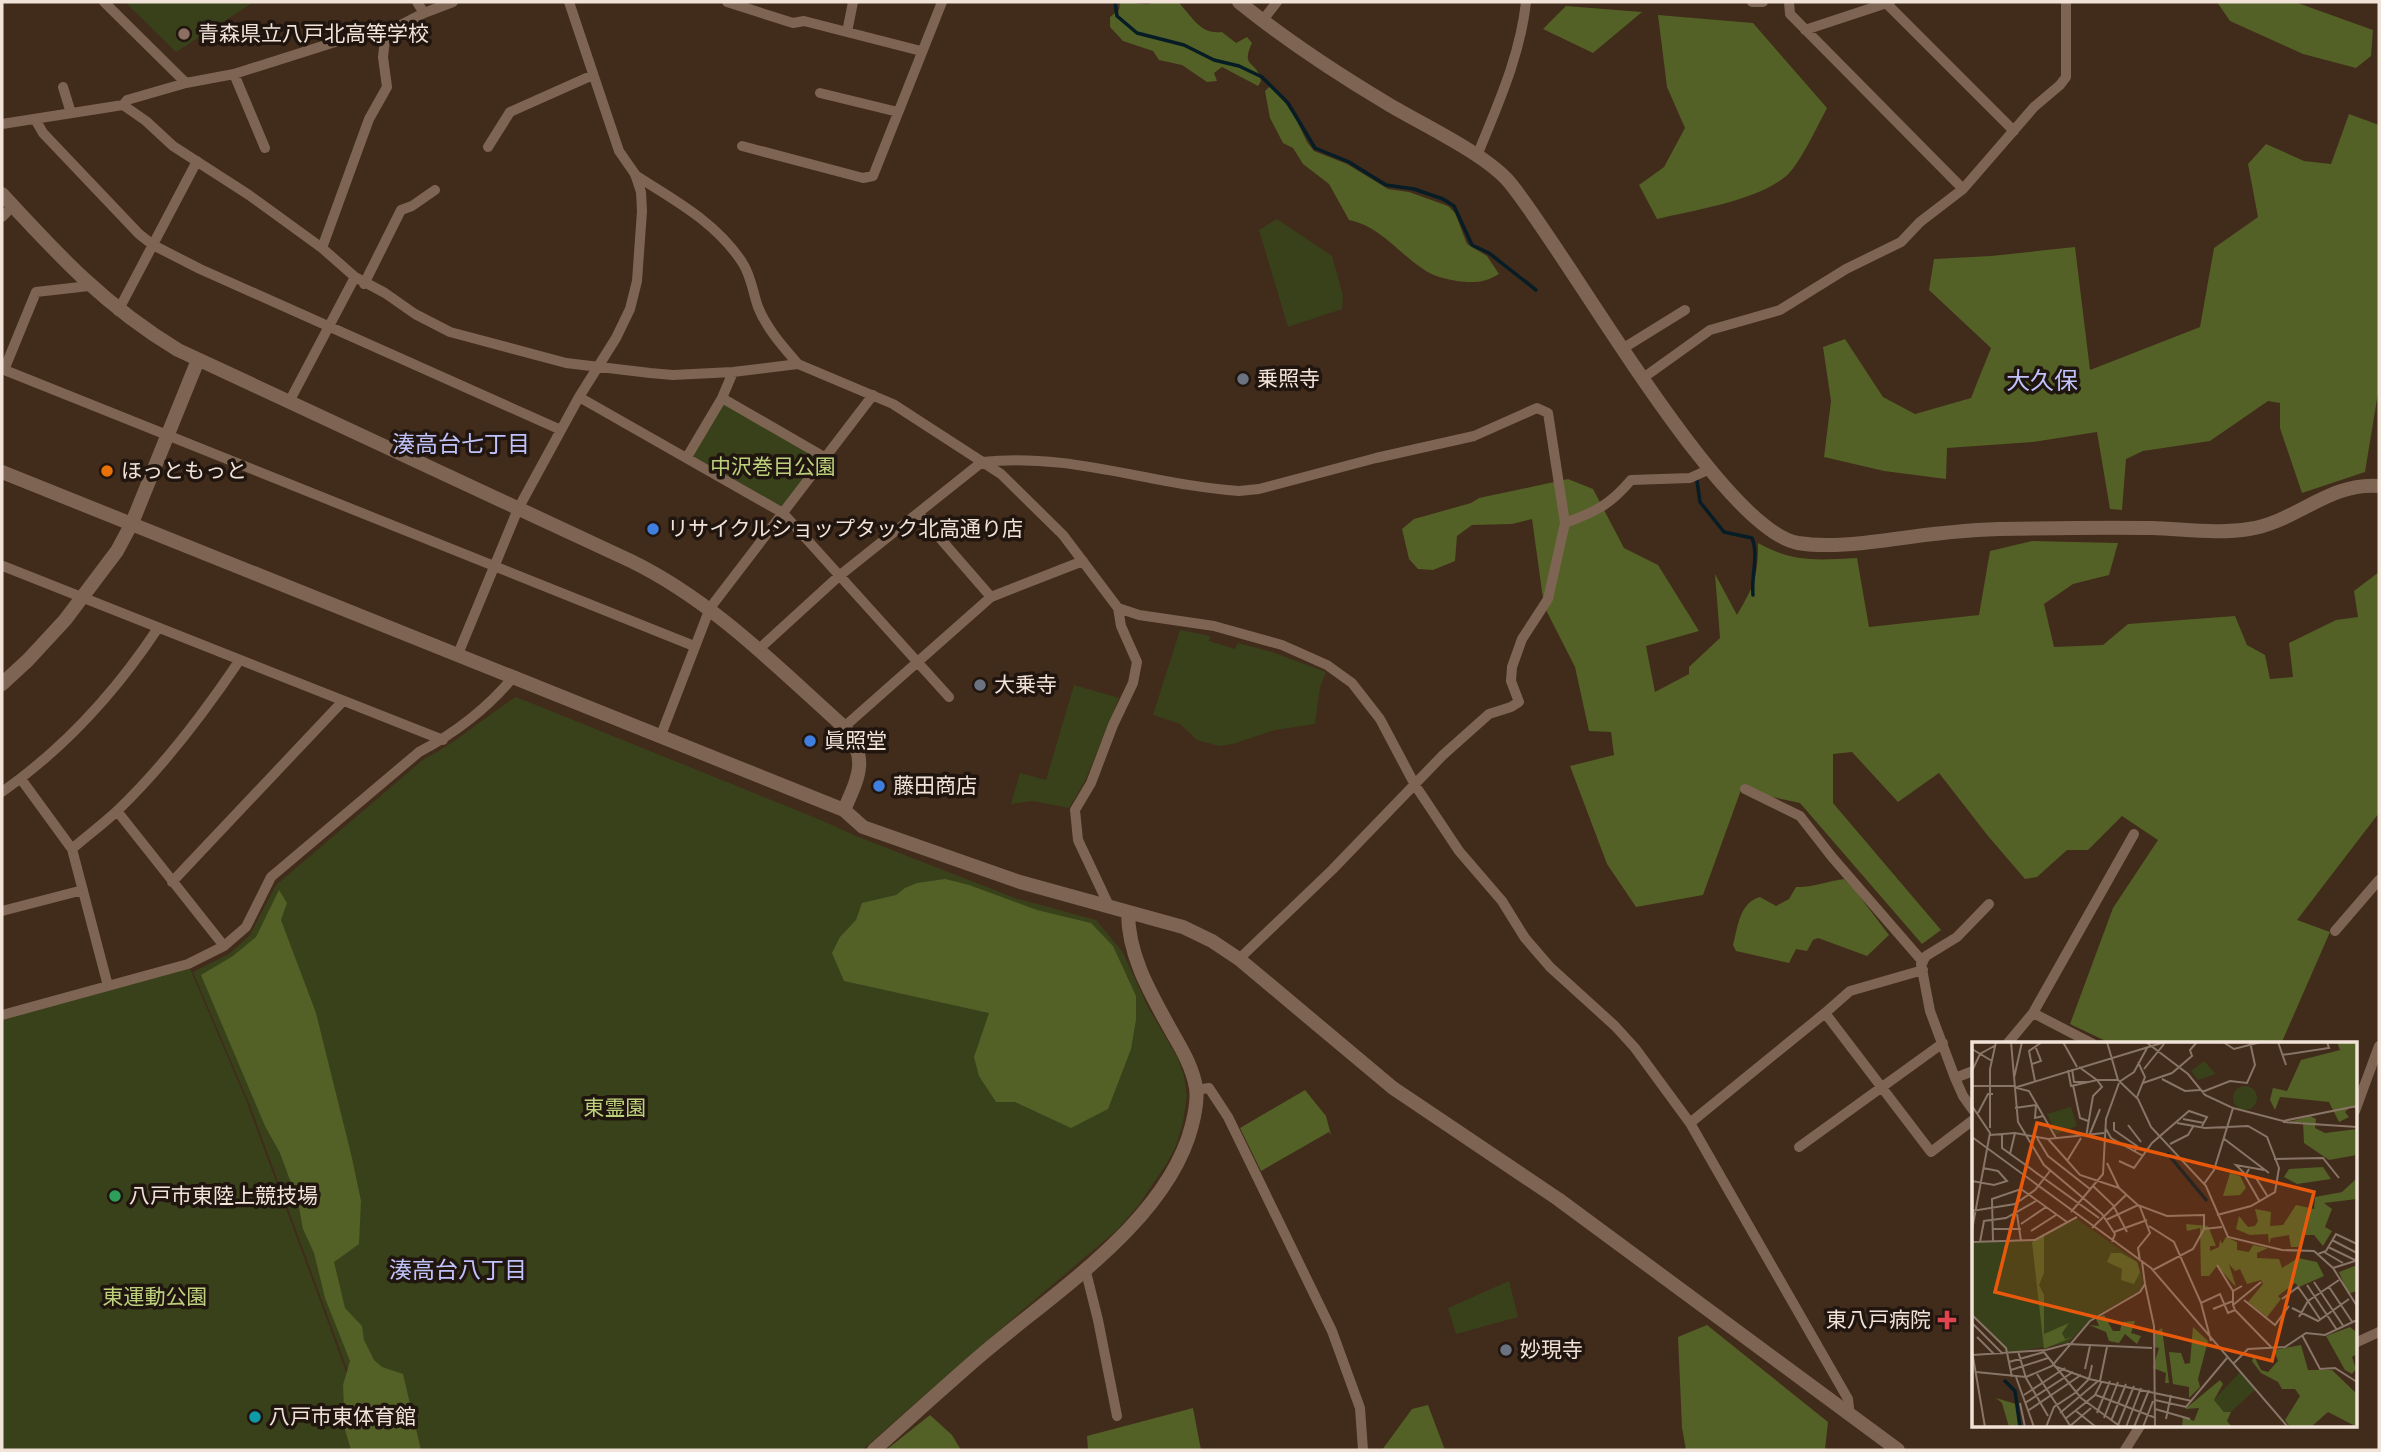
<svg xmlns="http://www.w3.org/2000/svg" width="2381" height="1452" font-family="'Fira Sans','Noto Sans JP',sans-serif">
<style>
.green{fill:#39411b}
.forest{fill:#536026}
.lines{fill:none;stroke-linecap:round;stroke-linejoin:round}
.stream{stroke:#071d26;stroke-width:3.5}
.street{stroke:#7e6452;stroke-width:10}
.secondary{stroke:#7e6452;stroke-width:14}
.education-dot{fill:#8d6e63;stroke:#20160f;stroke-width:2.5}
.worship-dot{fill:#6b7280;stroke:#20160f;stroke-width:2.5}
.food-dot{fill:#e8710a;stroke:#20160f;stroke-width:2.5}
.shop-dot{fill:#3f7fe0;stroke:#20160f;stroke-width:2.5}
.leisure-dot{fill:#2e9e5b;stroke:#20160f;stroke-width:2.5}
.health-dot{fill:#e0444e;stroke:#20160f;stroke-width:2.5}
.culture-dot{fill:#0f9aa8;stroke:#20160f;stroke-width:2.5}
.labels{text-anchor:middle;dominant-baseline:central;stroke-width:7;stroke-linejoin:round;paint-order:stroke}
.poi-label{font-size:21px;fill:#f2e3d9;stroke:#20160f;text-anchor:start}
.park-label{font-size:21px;fill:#bdd17c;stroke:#20160f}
.neighbourhood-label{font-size:23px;fill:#bfc2fb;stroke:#20160f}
.quarter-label{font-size:24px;fill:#bfc2fb;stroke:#20160f}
.inset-river{fill:none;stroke:#071d26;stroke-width:3.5}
.inset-road{fill:none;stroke:#887567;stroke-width:2}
.view{fill:#e8590c;fill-opacity:0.15;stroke:#e8590c;stroke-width:3.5}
.inset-edge{fill:none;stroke:#f2e3d9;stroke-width:3.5}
</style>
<rect width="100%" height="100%" fill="#412b1b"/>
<!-- green -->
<path class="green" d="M125 2H254L176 52Z
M1277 219 1332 256 1343 296 1342 309 1288 327 1259 230Z
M722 398 826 458 783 513 687 457Z
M1180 630 1210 636 1209 641 1235 649 1238 643 1272 652 1326 672 1320 687 1315 724 1275 730 1233 744 1219 746 1197 740 1180 724 1153 715Z
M1074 685 1119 698 1085 781 1069 808 1032 801 1011 804 1020 773 1046 780Z
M516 697 821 820 856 836 1015 898 1096 920 1122 951 1148 1007 1177 1057 1184 1076 1187 1096 1183 1122 1176 1146 1167 1163 1138 1206 1117 1230 977 1349 862 1450H377L251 1108 193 972 229 954 250 935 276 885 424 759C457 743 484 717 516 697Z
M188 964 246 1100 375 1450H2V1015Z
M1509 1281 1518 1317 1456 1334 1448 1308Z"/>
<!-- forest -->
<path class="forest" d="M1120 2C1129 1 1139 5 1150 4L1151 2 1179 3C1192 16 1200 35 1222 32L1236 43 1247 37 1252 43C1240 69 1257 59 1261 81L1258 86 1222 67 1214 73 1217 81 1207 82 1182 65 1159 60 1153 51 1123 41 1110 27V17L1119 10Z
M2217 2H2295L2373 30 2371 56 2356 68 2303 54 2230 21Z
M1566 6 1642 12 1593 53 1543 29Z
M1658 15 1753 23 1827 108C1819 123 1798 168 1785 177 1755 201 1694 210 1657 219L1639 185 1664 167 1685 128 1667 87Z
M1270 86 1282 98 1296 119 1307 142 1314 151 1347 164 1388 189 1409 192 1448 206 1455 213 1467 244 1487 256 1499 274C1485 283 1473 283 1457 281 1447 279 1435 277 1426 271 1399 254 1380 226 1349 220L1329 184 1303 164 1293 148 1283 143 1270 118 1265 91Z
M2349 114 2379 125V387L2365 472 2302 493 2280 428V403L2268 401 2210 441 2143 451 2126 459 2122 510 2110 509 2097 432 2033 442 1947 448 1946 479 1884 471 1824 457 1831 401 1823 347 1845 339 1883 397 1915 414 1971 398 1991 348 1929 290 1934 259 1991 256 2075 247 2090 370 2200 327 2214 248 2258 217 2248 164 2266 144 2304 161 2331 164Z
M1568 479 1593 489 1624 548 1658 565 1699 631 1646 646 1655 692 1689 674V667L1720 638 1715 574 1737 615C1754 586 1758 577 1758 543 1794 563 1817 560 1857 558L1869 627 1979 615 1990 551 2032 541 2118 543 2109 575 2073 584 2044 604 2054 647 2103 645 2128 624 2235 616 2247 645 2265 655 2270 679 2293 677 2289 643 2336 620 2358 617 2354 591 2379 572V813L2297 920 2330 932 2281 1044H2112L2070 1024 2113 908 2158 840 2122 816 2088 850H2067L2037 877 2025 879 1988 836 1939 773 1898 802 1852 752 1833 754V803L1941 930 1922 944 1800 803 1741 790 1703 895 1636 907 1607 864 1570 766 1614 755 1611 732 1589 731 1575 667 1544 606 1532 519 1512 524 1472 525 1457 536 1455 561 1433 570 1418 569 1409 559 1402 529 1414 519 1471 503 1479 498Z
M945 879 969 885 1037 910 1091 923 1113 946 1136 996V1020L1131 1049 1108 1109 1071 1128 1015 1102H996L979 1076 974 1057 989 1013 844 981 832 953 840 937 856 920 862 903 896 895 905 888 917 883Z
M1844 879 1854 889 1889 935 1867 956 1818 938 1813 940 1807 951 1796 949 1789 963 1736 951 1733 945C1738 927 1739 903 1760 897L1776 906 1789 899 1796 887C1812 888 1827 881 1844 879Z
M279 890 287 903 281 920 316 1013 352 1158 361 1201 359 1244 334 1262 345 1308 362 1326 364 1340 374 1360 382 1367 403 1374 421 1450H351L345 1430 343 1385 350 1361 325 1298 314 1253 303 1229 298 1202 280 1153 265 1126 201 975 233 956 256 937Z
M1305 1090 1326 1116 1331 1135 1329 1132 1261 1171 1240 1128Z
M1707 1325 1828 1422 1825 1450H1686L1682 1428 1678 1337Z
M1428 1405 1445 1450H1382L1412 1409Z
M1193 1408 1201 1450H1088L1087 1436Z
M930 1415 952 1435 961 1450H886Z"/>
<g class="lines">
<!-- stream -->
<path class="stream" d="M1115 2 1117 16 1137 33 1184 45 1214 60 1239 66 1262 77 1288 103 1315 148 1349 162 1386 185 1414 189 1443 199 1454 206 1472 245 1489 253 1536 290
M1697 481 1700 502 1724 532 1752 538C1759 555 1751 576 1753 595"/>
<!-- street -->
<path class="street" d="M104 2 186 83
M417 2 424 13
M727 2 793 23 804 21 921 51
M1752 2H1763
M1789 2 1790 14 1963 189
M1886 3 2014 131
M1262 21 1277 2
M1805 30 1890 2
M847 32 853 2
M234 74 265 148
M63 87 71 113
M820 93 898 112
M123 105 146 121 173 146 249 195 322 248 355 277 385 293 415 314 450 332 566 363 650 373 673 375 733 372 798 364 893 404 1001 474 1063 535 1118 608 1121 626 1137 662 1133 683 1113 725 1091 783 1075 810 1078 840 1110 908
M35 119 43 133 139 234 153 245 200 269 561 430
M2 124 123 105 127 100 186 83 234 74 351 37 389 31 424 13 453 2
M742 146 863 178 873 176 942 2
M488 147 510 112 593 75
M1477 156C1497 106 1520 57 1526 2
M635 175C674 200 716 222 742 262 751 275 753 293 758 307 767 329 783 347 798 364
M2 217 13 206
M322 248 369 119 387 87 383 57 385 39 389 31
M364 284 401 210 412 206 435 190
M118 311 197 161
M1622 349 1685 310
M2 369 694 646
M4 370 36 292 89 286
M1643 378 1710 330 1780 310 1846 269 1901 242 1920 222 1963 189 2034 107 2060 85 2066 77V2
M579 397 783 513 949 697
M722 398 826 458
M289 402 355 277
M687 457 722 398 733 372
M918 513 991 597
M2 567 3 566 443 740
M1118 608 1139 615 1214 626 1282 645 1327 665 1352 683 1380 719 1415 785 1459 851 1502 901 1525 938 1550 967 1615 1026 1635 1048 1690 1123 1825 1013 1931 1152 1973 1120
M758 650 839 576 982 462C1071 452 1151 485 1239 491L1259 489 1376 458 1474 436 1537 408 1548 413 1565 523C1595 512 1610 505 1631 480L1690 478 1710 469
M458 654 518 509 579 397 616 338 630 309 637 281 642 211 641 192 635 174 619 151 569 2
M844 727 991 597 1083 561
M661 735 710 608 873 395
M21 779 72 849 108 986
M1745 789 1800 816 1832 857 1923 962
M2 792C66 747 115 693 158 628
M117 811 224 946
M72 849C87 836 103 824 117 811 163 767 204 713 239 661
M172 882 343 701
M2 911 83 890
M2335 931 2379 880
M1239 959 1332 870 1443 755 1489 714 1511 707 1519 702 1511 681 1512 667 1522 639 1548 599 1565 523
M1825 1013 1850 991 1923 970
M2033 1013 2093 1044
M2 1015 188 964 224 946 246 927 271 877 419 752C454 734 489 707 514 676
M2007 1044 2033 1013 2134 834
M1973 1071 1955 1078 1963 1096 1973 1110
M1955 1078 1930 1011 1921 964 1926 956 1957 937 1989 904
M1196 1090 1209 1088 1228 1117 1332 1331 1360 1408 1363 1450
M2355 1111 2379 1046
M1690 1123 1848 1399 1850 1416
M1799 1147 1943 1043
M1085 1268 1098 1320 1117 1416
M2355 1343 2379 1332
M2125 1450 2140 1426"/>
<!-- secondary -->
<path class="secondary" d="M1239 2C1286 40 1336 73 1388 104 1421 124 1486 154 1510 183 1567 252 1720 529 1798 543 1830 548 1864 543 1895 539 1930 534 1964 530 1999 529 2050 528 2101 527 2152 528 2184 529 2218 534 2249 529 2296 522 2329 482 2379 486
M2 194C59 256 105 306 178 350L631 561C713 601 777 667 844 727 869 758 859 776 844 810
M2 472 844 810 863 827 1020 882 1183 927 1212 941 1239 959 1393 1088 1558 1199 1898 1450
M2 684 28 660 65 620 117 551 132 523 198 360
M874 1450C910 1418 945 1386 981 1355 1053 1293 1168 1221 1192 1125 1195 1113 1198 1100 1196 1088 1193 1069 1183 1051 1173 1034 1152 996 1128 957 1128 912"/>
</g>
<!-- markers -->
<circle class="education-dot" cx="184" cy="34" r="7"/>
<g class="worship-dot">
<circle cx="1243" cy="379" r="7"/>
<circle cx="980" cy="685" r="7"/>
<circle cx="1506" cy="1350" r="7"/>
</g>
<circle class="food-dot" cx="107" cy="471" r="7"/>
<g class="shop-dot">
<circle cx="653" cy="529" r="7"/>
<circle cx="810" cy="741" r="7"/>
<circle cx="879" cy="786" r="7"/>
</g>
<circle class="leisure-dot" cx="115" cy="1196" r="7"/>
<path class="health-dot" d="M1943.5 1309.5h7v7h7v7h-7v7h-7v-7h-7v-7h7z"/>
<circle class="culture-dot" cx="255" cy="1417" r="7"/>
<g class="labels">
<!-- poi labels -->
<g class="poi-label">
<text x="198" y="34">青森県立八戸北高等学校</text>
<text x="1257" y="379">乗照寺</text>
<text x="121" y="471">ほっともっと</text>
<text x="667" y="529">リサイクルショップタック北高通り店</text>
<text x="994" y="685">大乗寺</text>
<text x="824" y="741">眞照堂</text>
<text x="893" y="786">藤田商店</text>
<text x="129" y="1196">八戸市東陸上競技場</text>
<text x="1931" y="1320" text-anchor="end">東八戸病院</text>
<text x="1520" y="1350">妙現寺</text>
<text x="269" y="1417">八戸市東体育館</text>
</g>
<!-- park labels -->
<g class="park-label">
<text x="773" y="467">中沢巻目公園</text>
<text x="615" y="1108">東霊園</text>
<text x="155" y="1297">東運動公園</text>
</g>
<!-- neighbourhood labels -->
<g class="neighbourhood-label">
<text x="461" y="444">湊高台七丁目</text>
<text x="458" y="1270">湊高台八丁目</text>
</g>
<!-- quarter labels -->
<g class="quarter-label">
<text x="2042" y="381">大久保</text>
</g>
</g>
<!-- overview -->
<g transform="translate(1972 1042)">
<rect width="385" height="385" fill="#412b1b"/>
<path d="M232 19 244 32 226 38 219 29ZM261 56a12 12 0 1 1 24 0a12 12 0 1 1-24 0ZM99 65 105 84 84 92 75 72ZM105 177 166 220 171 238 169 248 120 276 96 301 36 311 0 273V200L59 199ZM268 330 284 347 259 370H252L242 358Z" fill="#39411b"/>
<path d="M365 0H385V67L378 65 373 70 377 75 367 80 357 60 308 55 303 68 298 58 301 46 315 49 329 18 368 8ZM338 74 344 77 343 86 353 91 385 87V113L357 118 332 101 331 80H317ZM351 125 359 137 325 142 312 135 317 127ZM258 131 268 134 274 146 268 153 251 154ZM385 136V157L352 161 360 167 353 185 360 189 351 204 342 193H332L326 205H319L317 193 299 196 297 202 296 192 278 193 264 187 267 174 276 185 283 184 286 179 283 167 299 170 298 184 311 183 324 163 342 167 343 155 370 150ZM214 182 236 184 244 204H238V209L247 205 248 198 250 202 254 195 265 200V208L277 210 281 203 296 206 285 211V216L307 217 310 226 326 216 345 220 352 234 327 245 323 241 306 254 309 257 295 275 276 260 291 242 289 238 275 242 268 227 263 229 257 222 264 245 245 224 237 234H229L228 186 215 189ZM72 194V231L67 243 72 253V292L97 281 90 291 93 297 101 295 72 307 60 200ZM139 211H149L165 220 168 230 162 242 149 238 150 227 135 220ZM385 223V249L376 252 367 230ZM132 273 141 289H148L150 280 163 279 159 291 169 294 165 302 153 292 147 301 137 299 134 290 117 283 127 284 124 277ZM385 280V312L380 315 384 327 380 332 373 328 354 294 378 285 383 289ZM221 285 236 299 226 337 228 345 217 356V345L201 342 197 310 209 311 213 322 218 321ZM190 286 197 341H193L194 331 181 326 187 306 182 305V291ZM329 303 336 328H360L385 352V385L356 370 339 385H318L313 378 328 354 323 347H310L306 340 289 331 280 319 282 314 289 328 296 330 306 319 302 308ZM248 338 251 342 242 358 252 370H259L255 379 260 385H210L211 374 222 379 227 366 213 367ZM24 356 44 362 47 385H37L30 361Z" fill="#536026"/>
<path class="inset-river" d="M195 111 235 159M32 338 43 349 48 385"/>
<path class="inset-road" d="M39 0 46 80 72 123 130 172 143 192 140 200M91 0 105 25M135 0 146 38 166 57 179 85 234 144 256 195 310 208 342 209 361 226 385 264M174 0 216 32 233 53 261 66 242 128 232 142M251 0 262 7 289 0M306 0 314 23M0 7 20 19M310 13 357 6 355 0M60 22 69 19 64 6M107 25 125 38H146M100 27 102 40H116M172 27 192 2M96 28 99 44 125 38 130 45 121 54 114 95M0 29 8 12 24 3M42 36 50 0M190 37 213 49 228 48M63 39 57 9 70 0M147 40 162 30 175 6M171 41 200 31 220 14 218 8 225 0M101 43 108 76 116 79M0 44H42M42 46 193 0M45 46 57 49 84 96M230 50 258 39 275 41 283 23 278 0M165 55 173 35 166 20M64 63 63 76 71 74M0 64 18 91 0 188M43 66 64 63M261 66 311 79 385 64M6 71 16 52H21M211 77 232 81M142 80V88L165 104 163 109M311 80 385 85M205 81 233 86 276 84 295 95 307 126 303 150 279 164 245 173M156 83 169 100M18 86V27L24 0M134 87 139 96 171 114M30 92V106L127 176M18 93 43 91 76 97 132 91M117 94 128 67M0 95 179 226 316 385M65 96 76 114 118 147M251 96 297 131M76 97 108 133 147 146 168 165 178 191 166 206 168 219M198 102 216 93 222 83M38 112 43 91M302 117 351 116 367 136M95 119 109 96M147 119 162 126 180 101 217 69 235 75 230 84M135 121 147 146M277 127 273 134 288 160M273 132 264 123 292 128M284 136 296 155M0 139 22 143 35 139 26 129 11 126M121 144 141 163 155 190M0 169 43 162 63 148 78 129M99 170 131 132 134 77 147 41M45 172 49 199M134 178 166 163 195 174 232 173V187L250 185M49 182 74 165M177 184 202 200 229 261 248 252 256 271 263 268 300 306M120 186 155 152M20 187H49M59 189 84 173M142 190 175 178M360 198 385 211M0 200 63 198 105 175M8 200 12 179 34 176 64 159M21 200 20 157 49 147 95 180M356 205 385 219M352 210 371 221M346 212 354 209 364 192 385 202M245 223 261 249M361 226 383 219M181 228 221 207 232 187M342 240 372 285M173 242 182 284 183 385M335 243 365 288M357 245 381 281M310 257 326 245 336 259 327 275M272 258 303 283 317 264M229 261 239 299M261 263V249L270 244M320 266 346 279 377 257M241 267 261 259M263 268 261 263 289 240M0 273 34 306 40 335M348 277 336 259 367 238M0 281 31 312M330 293 348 327 363 326 385 340M5 295 22 312M0 309 13 385M46 309 54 336 76 374M71 309 109 356 149 385M1 313 74 308 96 302 180 306M37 320 72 310M261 322 276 307 313 305 334 291 353 293 385 278M82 324 117 337 220 359M113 327 118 304M39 328 76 316M4 330 54 335 80 324 118 279 168 250 173 242 170 220M65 332 99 385M44 335 62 385M128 339 135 305M103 351 117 337 120 323M52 353 93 326M124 353 184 376M183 358 214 365 255 316M48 361 53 385M53 361 101 330M183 367 218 377M57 368 109 333M104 369 124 385M88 371 126 339M125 371 138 339M132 376 146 340M93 377 123 353 130 339M194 377 199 353M139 379 154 342M146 383 162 344M98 384 119 366M74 385 82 365 103 351M154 385 169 346M162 385 177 348M171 385 181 359"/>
<path class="view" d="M65 81 342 150 300 319 23 250Z"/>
<rect width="385" height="385" class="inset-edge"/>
</g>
<!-- border -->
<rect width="2381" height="1452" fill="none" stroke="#f2e3d9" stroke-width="7"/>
</svg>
